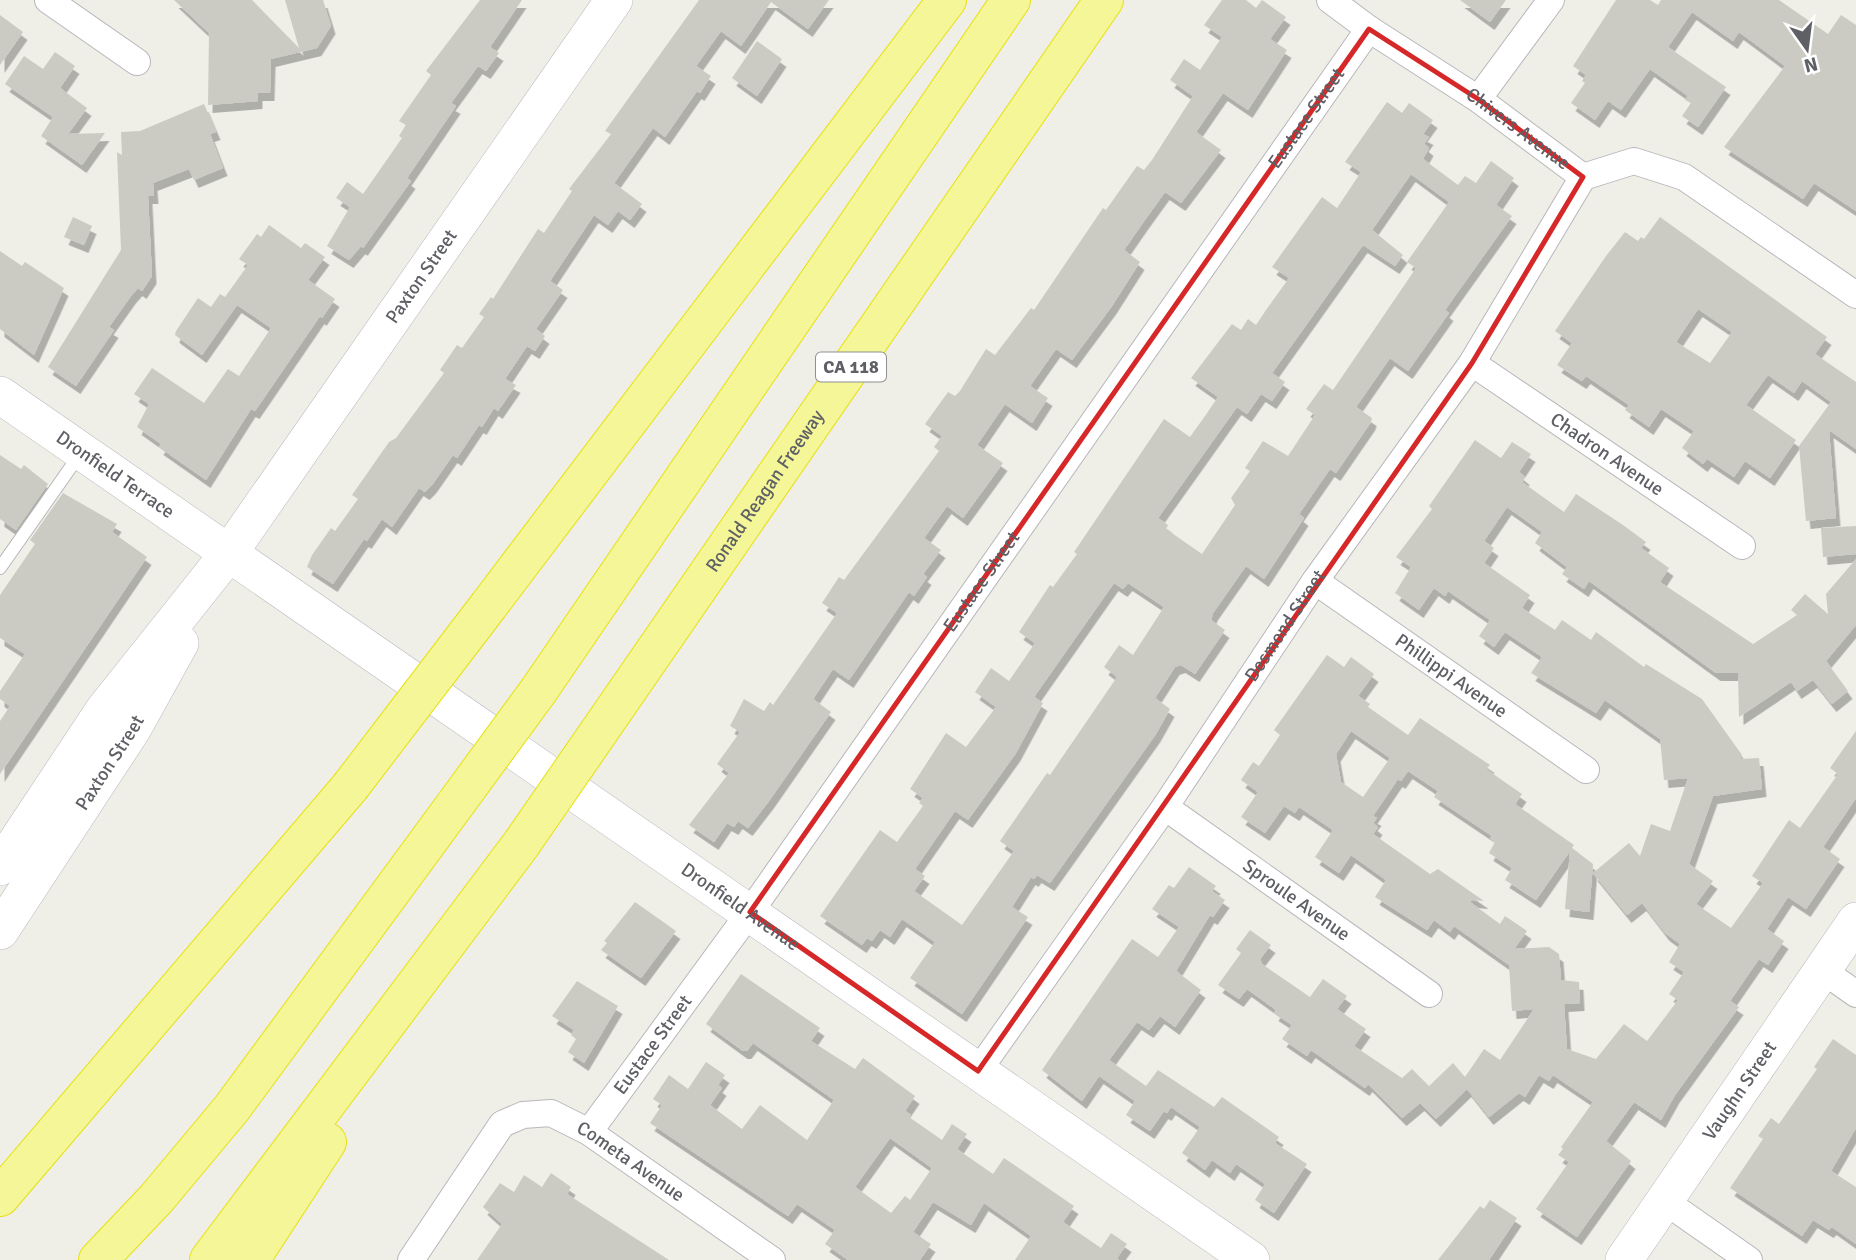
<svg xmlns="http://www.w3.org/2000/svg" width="1856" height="1260" font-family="Signika,sans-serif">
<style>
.building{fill:#cbcbc3;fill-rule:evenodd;filter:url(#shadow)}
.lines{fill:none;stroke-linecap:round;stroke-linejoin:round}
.lane-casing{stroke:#b7b7bc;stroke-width:14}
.street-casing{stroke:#b7b7bc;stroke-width:28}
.secondary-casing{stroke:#b8b9bf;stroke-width:38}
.highway-casing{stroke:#e7e00f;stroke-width:40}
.lane{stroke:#fff;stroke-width:12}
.street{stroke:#fff;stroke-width:26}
.secondary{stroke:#fff;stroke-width:37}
.highway{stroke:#f4f697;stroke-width:38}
.highway-bridge-casing{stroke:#e7e00f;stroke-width:40;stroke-linecap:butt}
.highway-bridge{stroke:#f4f697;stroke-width:38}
.marked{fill:none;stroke:#d62828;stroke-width:5;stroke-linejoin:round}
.labels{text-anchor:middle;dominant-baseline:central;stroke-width:5;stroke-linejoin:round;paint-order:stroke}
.shield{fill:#fff;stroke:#8e9094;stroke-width:2}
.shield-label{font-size:18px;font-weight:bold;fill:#5e6066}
.street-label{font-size:19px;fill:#5e6066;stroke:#fff}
</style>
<defs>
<filter id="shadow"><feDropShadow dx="4.5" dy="8" stdDeviation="0" flood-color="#0004"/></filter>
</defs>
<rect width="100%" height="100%" fill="#efefe7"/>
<!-- building -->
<path class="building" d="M174 0H252L299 48 285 0H323L331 26 317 48 271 59 270 93H258V101L208 105 209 33Z
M480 0H522L490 47 499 53 486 71 478 66 451 103 456 106 407 178 411 181 363 248 361 246 349 260 327 246 350 207 336 198 347 182 363 194 402 138 399 136 406 125 399 121 431 75 426 71Z
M699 0H829L808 29 771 2 741 46 721 31 696 66 711 76 700 93 697 91 665 137 653 128 614 183 642 204 630 220 618 211 608 225 594 215 550 281 563 290 536 329 545 336 535 351 527 346 505 379 516 385 498 411 494 408 482 427 479 425 457 458 453 455 432 485 425 492 419 488 392 527 382 519 367 541 364 539 333 584 307 567 312 555 331 528 335 531 358 499 352 495 389 442 396 438 444 373 440 370 457 345 462 348 484 317 479 314 491 297 493 299 538 229 544 233 572 191 569 189 611 134 605 131Z
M1222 0H1246L1256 8 1262 0 1286 17 1270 39 1287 50 1248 110 1223 93 1196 132 1221 150 1181 203 1165 192 1142 224 1124 250 1140 262 1112 306 1072 360 1056 349 1030 386 1048 398 1032 423 1005 404 977 445 1003 463 963 518 947 506 924 538 941 550 923 574 927 577 914 596 909 592 849 680 833 669 813 699 831 712 769 801 748 828 738 821 734 827 727 823 714 842 689 825 729 773 717 764 740 732 730 726 744 699 764 711 770 702 773 705 837 613 822 603 839 577 844 580 939 451 934 447 942 436 925 424 948 392 955 396 960 391 986 349 995 355 1031 308 1034 310 1103 208 1106 210 1137 166 1144 170 1152 160 1193 96 1170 80 1184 59 1200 70 1222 37 1204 25Z
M1460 0H1506L1490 22Z
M1616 0H1650L1658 5 1661 0H1779L1828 34 1841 15 1856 25V211L1814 183 1803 199 1724 147 1785 66 1739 32 1733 41 1692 12 1668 47 1726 87 1698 127 1682 116 1691 103 1685 100 1688 96 1650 69 1621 110 1608 101 1595 120 1571 103 1585 83 1582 81 1586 75 1573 66Z
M0 15 23 32 0 65Z
M757 41 782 59 757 96 732 78Z
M55 52 75 66 60 88 87 108 68 134 105 133 82 165 41 136 53 117 5 84 24 56 43 69Z
M1387 102 1402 113 1409 103 1433 120 1423 134 1429 137 1424 144 1429 148 1423 159 1458 185 1465 176 1476 183 1491 161 1514 178 1496 205 1512 216 1445 310 1449 313 1408 371 1390 358 1356 407 1372 418 1371 422 1336 473 1330 469 1299 514 1304 518 1264 579 1246 566 1213 613 1211 620 1225 630 1195 674 1181 665 1175 667 1155 698 1170 709 1156 734 1050 883 1037 875 1034 879 1031 877 1012 907 1028 917 962 1014 910 978 935 942 902 919 890 937 880 930 872 941 867 938 862 945 820 916 880 830 897 842 923 806 919 803 923 798 910 789 946 733 966 747 996 707 975 692 991 668 1009 681 1035 643 1019 632 1050 585 1053 587 1077 554 1074 552 1164 419 1190 437 1205 416 1218 397 1191 378 1232 324 1241 330 1248 319 1256 325 1266 310 1289 278 1272 267 1322 197 1337 208 1361 172 1345 162ZM1411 174 1449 202 1407 262 1416 268 1333 390 1324 384 1306 409 1315 415 1288 456 1263 441 1245 468 1250 471 1231 498 1235 505 1202 554 1166 529 1168 525 1158 518 1237 407 1247 414 1261 394 1272 401 1285 382 1272 373 1363 245 1395 266 1403 255 1372 230ZM1114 583 1123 589 1128 583 1164 607 1133 655 1119 645 1104 667 1117 677 1050 775 1047 773 1000 841 1014 851 962 925 914 891 925 876 915 869 955 811 968 820 1016 753 1043 703 1034 697Z
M204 104 216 132 210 134 223 168 194 180 189 169 153 183 154 196H148L152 276 142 291 138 288 131 296 109 327 114 330 76 386 48 367 121 250 117 152 122 155 121 132 140 131Z
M73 217 92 226 84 245 64 237Z
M1660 217 1827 337 1815 354 1856 382V449L1829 430 1836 518 1806 521 1799 446 1831 402 1802 381 1794 393 1768 375 1746 405 1796 440 1770 478 1745 461 1734 477 1707 459 1703 464 1682 448 1694 431 1661 409 1649 427 1625 410 1629 405 1586 376 1582 381 1557 365 1572 343 1555 331 1606 256 1625 232 1638 241 1641 237 1644 239ZM1698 309 1732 332 1710 363 1676 342Z
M269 225 301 248 305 243 325 257 308 280 335 299 322 318 320 316 255 411 251 409 206 480 159 447 161 444 137 427 149 404 134 394 152 368 204 403 228 369 239 376 271 328 237 305 202 355 175 335 176 331 198 298 211 307 220 294 225 297 248 265 239 259 257 234 261 237Z
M0 251 22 266 25 262 64 288 34 355 0 329Z
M1475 440 1501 458 1512 442 1531 454 1519 472 1525 477 1522 482 1564 512 1576 494 1623 525 1646 542 1641 548 1669 568 1660 582 1753 644 1797 615 1791 610 1805 594 1828 614 1826 594 1856 559V625L1826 661 1848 691 1832 704 1813 680 1797 691 1791 682 1739 717 1738 673H1716L1589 581 1584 589 1562 574 1567 567 1535 543 1542 532 1507 507 1484 541 1494 548 1484 563 1530 595 1522 608 1555 630 1562 620 1591 640 1596 632 1644 667 1646 664 1702 699 1742 755 1740 759 1759 758 1762 789 1713 796 1689 864 1713 881 1696 904 1731 928 1763 883 1752 876 1789 820 1800 828 1838 774 1830 768 1856 731V798L1823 847 1840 859 1806 909 1788 897 1767 929 1784 941 1768 965 1759 959 1730 1001 1739 1007 1675 1095 1661 1120 1634 1102 1606 1141 1631 1161 1577 1237 1536 1209 1569 1162 1558 1155 1563 1149 1561 1147 1593 1102 1553 1075 1549 1081 1539 1075 1525 1097 1519 1093 1489 1117 1467 1089 1436 1119 1420 1103 1402 1118 1368 1084 1365 1088 1311 1050 1307 1056 1282 1039 1292 1025 1274 1013 1276 1010 1247 989 1239 999 1218 985 1241 953 1236 949 1250 930 1271 945 1260 959 1262 964 1310 997 1323 979 1347 996 1337 1009 1366 1029 1354 1046 1402 1078 1412 1069 1429 1086 1453 1063 1465 1077 1484 1049 1500 1060 1534 1009 1512 1011 1509 965 1454 926 1450 932 1434 920 1427 930 1375 897 1386 880 1351 855 1339 873 1315 857 1333 830 1299 807 1295 813 1284 806 1265 833 1241 817 1258 792 1241 780 1253 762 1259 766 1280 735 1274 730 1327 655 1344 667 1351 657 1374 674 1358 696 1370 704 1368 707 1408 735 1420 718 1490 765 1486 769 1522 794 1515 804 1574 845 1572 848 1593 864 1589 912 1565 909 1570 851 1536 900 1505 880 1512 868 1489 853 1495 842 1490 838 1492 836 1434 797 1438 791 1408 771 1401 781 1398 779 1373 816 1377 818 1373 823 1378 827 1373 834 1430 874 1438 869 1484 901 1472 900 1470 902 1500 924 1505 916 1527 931 1514 949 1549 947 1559 954 1561 980 1579 982 1580 1003 1564 1004 1567 1049 1596 1059 1624 1024 1647 1041 1678 1000 1669 994 1684 972 1669 962 1680 944 1665 933 1642 903 1627 915 1593 873 1629 843 1640 856 1651 824 1670 831 1688 778 1664 780 1660 739 1605 700 1596 713 1531 673 1542 657 1505 632 1494 647 1479 636 1490 620 1448 591 1445 596 1434 588 1419 610 1395 593 1411 567 1396 557 1432 509 1429 506ZM1351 731 1390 758 1363 797 1341 782 1336 754Z
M0 455 21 469 24 465 48 484 16 530 0 519Z
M63 493 117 524 112 532 147 557 0 774V721L10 706 0 699V691L25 654 0 638V595L35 544 30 540Z
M1856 526V554L1823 557 1821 528Z
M1189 867 1216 886 1212 891 1225 900 1213 917 1210 915 1176 971 1201 990 1175 1027 1160 1016 1149 1030 1137 1022 1109 1060 1146 1086 1158 1070 1214 1107 1222 1097 1279 1137 1275 1143 1307 1164 1274 1213 1255 1200 1265 1184 1236 1164 1230 1173 1212 1160 1205 1170 1182 1153 1200 1127 1171 1107 1167 1113 1164 1111 1150 1131 1126 1115 1135 1101 1099 1076 1082 1101 1042 1070 1132 939 1158 957 1179 927 1152 909 1169 885 1174 888Z
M635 902 676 931 641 978 601 950 607 943 604 941Z
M741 974 820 1028 811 1041 855 1069 863 1058 915 1096 905 1111 911 1115 909 1117 942 1140 952 1124 967 1134 957 1149 993 1174 1004 1158 1074 1206 1063 1222 1101 1248 1111 1233 1127 1244 1117 1258 1119 1260H1015L1031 1236 984 1203 971 1225 933 1202 913 1232 931 1244 920 1260H848L825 1244 835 1230 797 1204 788 1216 650 1123 662 1105 653 1099 669 1075 688 1089 706 1062 725 1075 718 1085 722 1088 710 1105 742 1129 760 1105 807 1140 834 1100 753 1043 747 1051H743L706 1024ZM890 1138 932 1168 910 1200 905 1196 891 1213 855 1187Z
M577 981 618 1006 584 1063 568 1052 576 1039 571 1035 574 1030 552 1016Z
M1833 1039 1856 1055V1128L1831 1171 1856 1187V1244L1832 1227 1829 1230 1813 1220 1802 1236 1730 1188 1763 1139 1758 1136 1771 1118 1779 1124 1817 1069 1814 1067Z
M551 1173 571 1187 567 1194 669 1260H477L502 1224 483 1207 500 1183 514 1192 524 1175 542 1187Z
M1490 1200 1517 1218 1489 1260H1438L1480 1206 1484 1209Z"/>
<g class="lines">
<!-- lane casing -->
<g class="lane-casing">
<path id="lane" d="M0 568 80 454"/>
</g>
<!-- street casing -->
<g class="street-casing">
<g id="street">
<path d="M48 0 137 62"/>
<path id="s1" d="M1330 0 1369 29 1478 99 1583 177 1634 161 1684 177 1856 295"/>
<path d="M1478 99 1551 0"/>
<path id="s2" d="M1472 363 1742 546"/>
<path id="s3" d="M1315 581 1586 770"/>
<path id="s4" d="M1165 807 1429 994"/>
<path d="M1822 970 1856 994"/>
<path id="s5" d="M978 1071 1165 807 1315 581 1472 363 1583 177"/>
<path id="s6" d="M589 1132 750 912 1369 29"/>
<path d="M1666 1202 1749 1260"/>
<path id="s7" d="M411 1260 502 1124 523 1115 551 1113 589 1132 772 1260"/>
</g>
</g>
<!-- secondary casing -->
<g class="secondary-casing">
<g id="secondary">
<path id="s8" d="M0 395 1251 1260"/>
<path id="s9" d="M0 867 104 710 229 553 614 0"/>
<path id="s10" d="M0 931 133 728 180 643"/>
<path id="s11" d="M1624 1260 1856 921"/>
</g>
</g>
<!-- highway casing -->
<g class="highway-casing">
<g id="highway">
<path d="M489 605 947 0"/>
<path d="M539 690 1011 0"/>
<path id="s12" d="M598 733 1104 0"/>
<path d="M0 1197 350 787"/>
<path d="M98 1260 156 1199 232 1108 457 802"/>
<path d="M209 1260 522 843"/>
<path d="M250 1260 327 1142"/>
</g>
</g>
<!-- lane -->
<use href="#lane" class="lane"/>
<!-- street -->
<use href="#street" class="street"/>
<!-- secondary -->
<use href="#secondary" class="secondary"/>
<!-- highway -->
<use href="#highway" class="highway"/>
<!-- highway-bridge casing -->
<g class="highway-bridge-casing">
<path id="highway-bridge" d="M350 787 489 605
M457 802 539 690
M522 843 598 733"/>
</g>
<!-- highway-bridge -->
<use href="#highway-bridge" class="highway-bridge"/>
</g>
<!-- marked area -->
<path class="marked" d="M1369 29 1478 99 1583 177 1472 363 978 1071 750 912Z"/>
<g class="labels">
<!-- shield labels -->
<rect class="shield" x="816" y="352.5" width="70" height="29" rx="5"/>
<g class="shield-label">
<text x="851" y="367">CA 118</text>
</g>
<!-- street labels -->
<g class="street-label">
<text stroke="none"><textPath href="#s6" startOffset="1242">Eustace Street</textPath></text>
<text stroke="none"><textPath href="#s1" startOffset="228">Chivers Avenue</textPath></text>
<text stroke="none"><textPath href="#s9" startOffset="726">Paxton Street</textPath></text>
<text stroke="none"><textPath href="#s2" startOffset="163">Chadron Avenue</textPath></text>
<text stroke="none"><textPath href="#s8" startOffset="140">Dronfield Terrace</textPath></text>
<text stroke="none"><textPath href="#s12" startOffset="294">Ronald Reagan Freeway</textPath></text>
<text stroke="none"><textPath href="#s6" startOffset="676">Eustace Street</textPath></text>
<text stroke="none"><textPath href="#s5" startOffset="541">Desmond Street</textPath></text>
<text stroke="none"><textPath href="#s3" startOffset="166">Phillippi Avenue</textPath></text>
<text stroke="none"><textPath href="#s10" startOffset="201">Paxton Street</textPath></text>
<text stroke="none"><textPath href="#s4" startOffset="161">Sproule Avenue</textPath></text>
<text stroke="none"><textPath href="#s8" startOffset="900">Dronfield Avenue</textPath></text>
<text stroke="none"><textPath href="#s6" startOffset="108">Eustace Street</textPath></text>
<text stroke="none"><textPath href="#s11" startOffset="205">Vaughn Street</textPath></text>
<text stroke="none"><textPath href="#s7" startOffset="308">Cometa Avenue</textPath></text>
</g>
</g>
<!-- north arrow -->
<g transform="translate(1807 49) rotate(166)" stroke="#ffffff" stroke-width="5" paint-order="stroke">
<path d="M0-5L12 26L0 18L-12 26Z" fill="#5e6066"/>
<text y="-10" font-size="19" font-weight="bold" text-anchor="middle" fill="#5e6066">N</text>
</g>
</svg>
